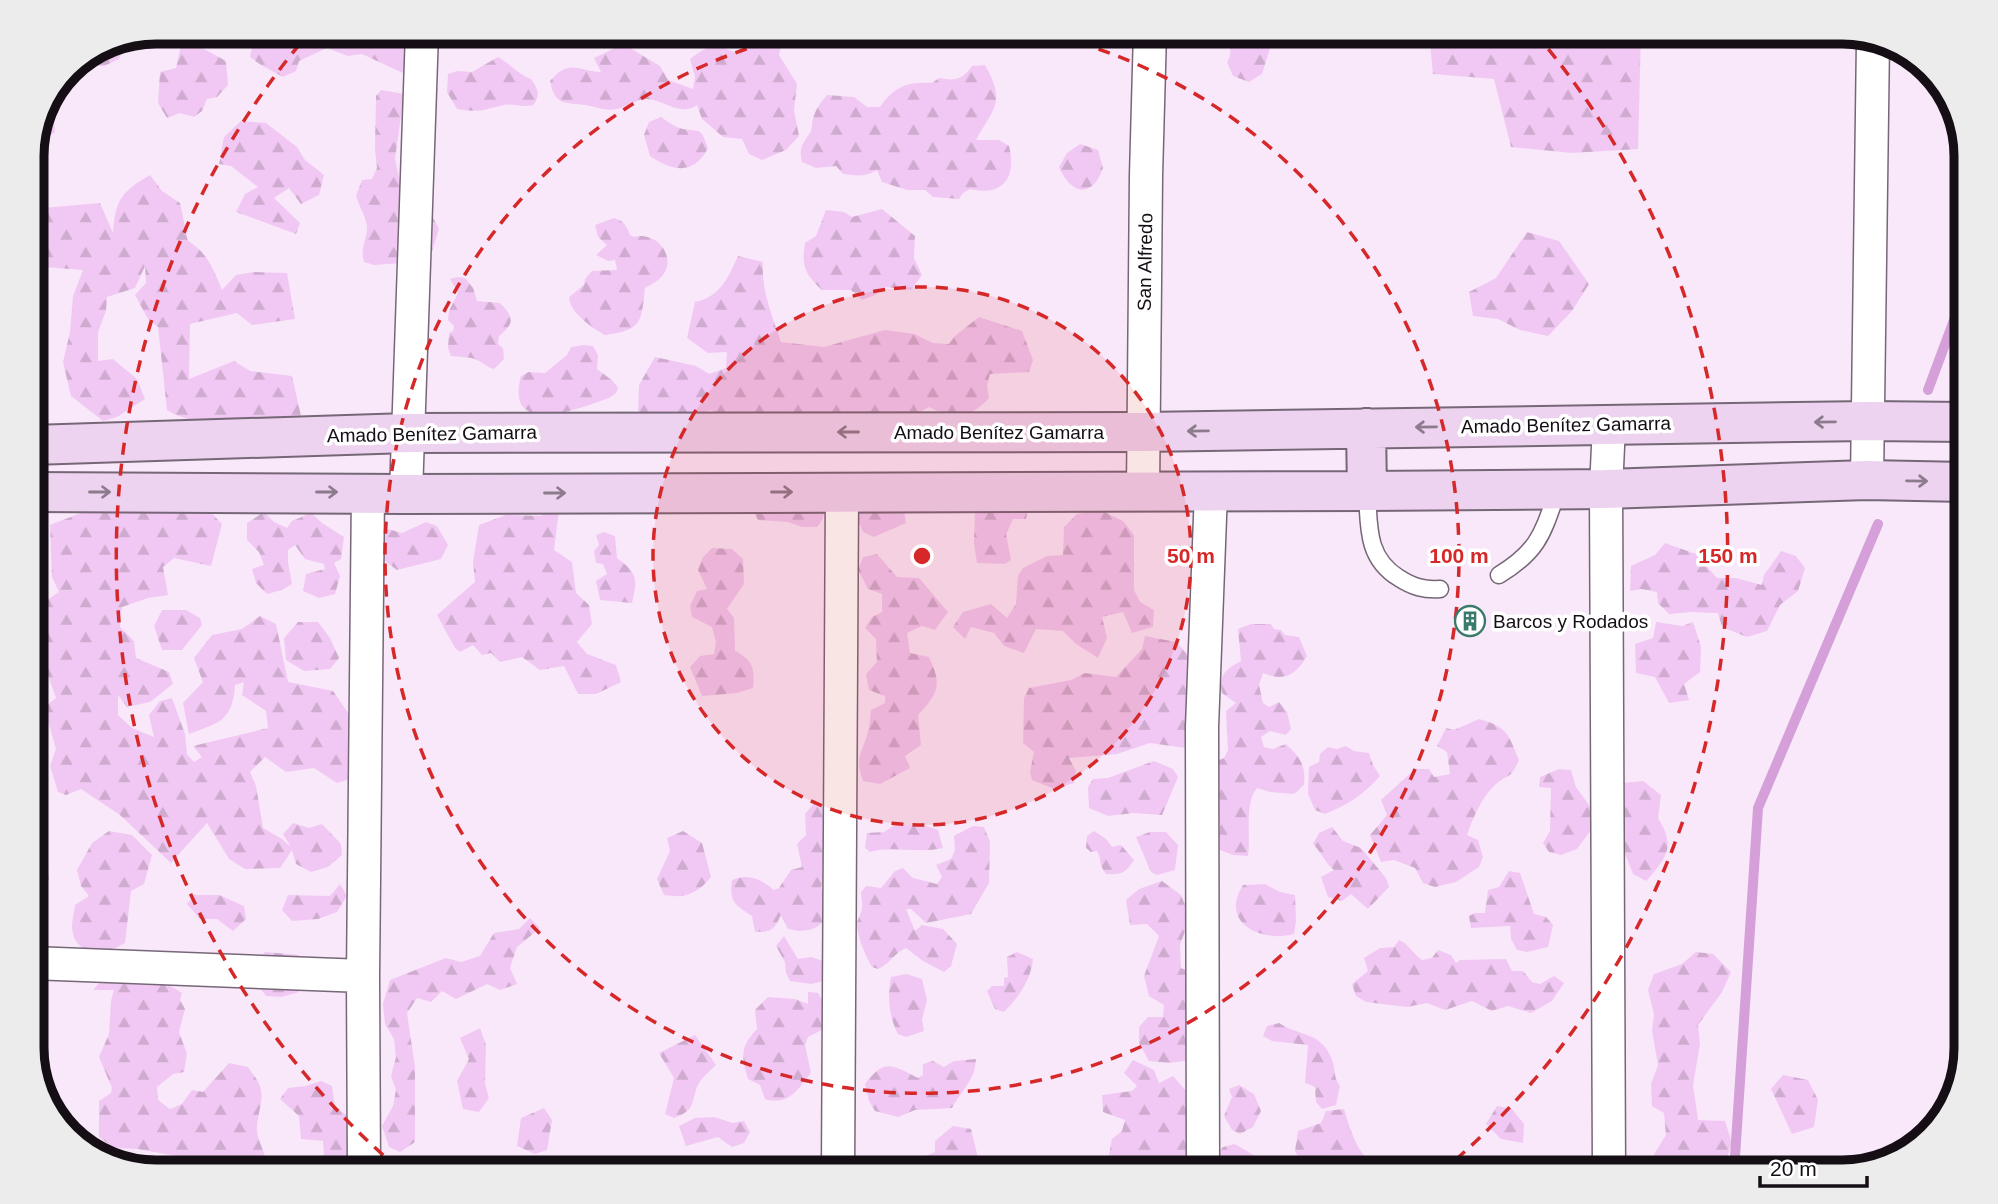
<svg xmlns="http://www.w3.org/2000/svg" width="1998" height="1204" font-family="Helvetica,sans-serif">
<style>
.forest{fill:url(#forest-firs)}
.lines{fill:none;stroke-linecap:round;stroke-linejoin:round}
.stream{stroke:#d5a0d9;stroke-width:10}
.service-casing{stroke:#766777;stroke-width:19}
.minor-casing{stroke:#766777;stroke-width:35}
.secondary-casing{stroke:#766777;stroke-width:42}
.service{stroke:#fff;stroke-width:16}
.minor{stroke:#fff;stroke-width:32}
.secondary{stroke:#edd3ef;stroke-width:38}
.oneway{stroke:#8c7b8d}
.ring{fill:none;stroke:#d62828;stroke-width:3.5;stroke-dasharray:12 9}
.labels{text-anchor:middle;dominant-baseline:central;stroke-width:7;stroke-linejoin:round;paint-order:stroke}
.street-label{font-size:19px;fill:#150f15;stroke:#fff}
.poi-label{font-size:19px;fill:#150f15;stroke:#fff;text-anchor:start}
.rim{fill:none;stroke:#150f15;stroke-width:9}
.centre{fill:#d62828;stroke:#fff;stroke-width:3.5}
.ring-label{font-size:21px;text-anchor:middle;font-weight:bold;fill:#d62828;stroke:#fff;stroke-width:7;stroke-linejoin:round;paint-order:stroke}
</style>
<defs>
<pattern id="forest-firs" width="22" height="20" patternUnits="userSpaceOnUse" patternTransform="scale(1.75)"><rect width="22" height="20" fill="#f1c8f3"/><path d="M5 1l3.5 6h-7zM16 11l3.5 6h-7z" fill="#ceabcf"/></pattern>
</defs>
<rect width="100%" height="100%" fill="#f9e8fa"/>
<!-- forest -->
<path class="forest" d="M267 32H398L408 56 403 73 362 54 348 56 327 48 299 61 296 71 283 77 261 65 250 57 255 33Z
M729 32H784L779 55 797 84 794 110 799 136 786 150 762 160 749 154 742 139 723 137 702 119 697 105C680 117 665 100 647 99 636 99 627 107 617 109 606 111 600 108 590 106 569 101 555 109 550 81 569 58 578 71 601 72L594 58 617 47 630 48 660 66 668 80 693 89 695 77 690 59C710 44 715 43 738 54L746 49 748 37Z
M1222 32C1241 31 1260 27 1271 45L1262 74 1249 82 1233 76 1227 62C1235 49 1227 44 1222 32Z
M1429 32H1641L1638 149 1572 153 1511 147 1494 79 1433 74Z
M126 37 119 59 104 66H81L61 84 68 68 108 41Z
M182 41 204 49 226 61 228 85 217 97 207 99 202 111 194 117 180 113 167 118 158 103 160 72 176 68Z
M498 57C510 64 518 74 531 79 538 89 541 95 533 105 519 108 515 103 504 105 481 110 482 113 457 109L447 92 448 74 457 71 472 72Z
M985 65C1006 102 994 108 976 140H999L1009 146C1017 177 1003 197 970 189L963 193 959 199 933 197 925 190H907L882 182 877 170C866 177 856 176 843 174L836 166 816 168 802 162C798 146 804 143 811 131 812 128 812 122 813 119 815 110 821 102 827 95L854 97 867 107H880C895 86 907 82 932 83L939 78C955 81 962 80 972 66Z
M381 90 404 94 395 159 405 207 432 216 439 229 429 261 374 265 364 262C360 249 366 242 367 229 367 217 359 207 356 196L362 180 372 179 377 168 375 149 376 96Z
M52 104 55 132 32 148Z
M661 117C667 121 676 128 683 129 702 132 700 127 708 148 694 176 672 171 650 156L644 135 649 122Z
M241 121 266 123 297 147 305 160 324 175 319 195 301 204 289 188 274 198 300 223 296 234 236 212 245 194 258 187 231 166 219 164 224 137Z
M1080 144 1098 150 1103 168C1092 199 1071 195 1059 167L1067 153Z
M150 175 162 191 180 203 188 241C207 252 214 270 222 290L236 275 254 272 287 273 295 319 252 325 237 313 190 324 189 379 234 361 250 371 292 376 301 416C260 422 205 433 167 410L158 327 148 319 135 295 146 283 145 266 135 288 107 297 106 311 98 332V361L113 359 137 379 145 399 117 417 103 421 71 396 63 362 70 332 73 296 83 270 32 266V209L100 203 113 233C115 200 122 191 150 175Z
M882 209 915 236 914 258 922 275 911 290 886 287 875 295 862 300 851 290H822C805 274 801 266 805 243L816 236 826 210 844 212 852 217Z
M614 218C624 221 627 226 630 235L634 237C656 231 677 256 663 275 659 281 651 284 645 288 641 322 643 330 605 335 592 328 570 313 569 297L584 285 585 279 592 271 617 270 615 260 608 261 596 255 607 245 598 237 595 225Z
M1527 232 1559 241 1589 284 1572 311 1548 336 1520 330 1498 319 1473 316 1469 292 1496 278Z
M738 256 763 262C761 290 772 315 781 342L824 347 885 330 914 334 933 343 949 344 955 336 979 317 1022 331 1033 360 1029 372 990 374 987 386 989 398C970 419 954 420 929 407L897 424 728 419 710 410 698 418 657 421 638 411 639 385 655 357 696 366 709 374 726 368 727 352 708 353 687 338 695 302C720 297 728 278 738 256Z
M458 277 465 278 473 288 477 301 500 303C514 317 515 323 499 336L498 344 503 348 504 359 494 369C486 367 484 363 477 360 469 356 460 358 451 356L448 348 449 333 453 331 454 326 448 320 449 311 458 293 450 279Z
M584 345 593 346 598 355 597 369 613 381 618 388 616 393 609 398C580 408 504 439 521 376L529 372 545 373 567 355 571 347Z
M821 498C825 511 826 517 817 527H802L788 522 758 520 752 507Z
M867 500 903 505 906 523 874 537 863 532 855 513Z
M547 503 559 510 554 550 572 562 576 593 589 605 592 624 577 642 587 654 616 665 621 682 596 694H578L564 666 540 670 522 657 500 662 491 653 482 655 473 645 460 652 455 648 437 615 475 582 473 562 479 525 506 515 542 516Z
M204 505 222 524 211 566 174 558 163 567 168 595 148 598 122 607 120 627 134 641 136 658 169 672 173 684 150 702 127 707 118 695V715L132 728 154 737 149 715 160 701 172 698 185 734 187 754 194 762 202 757 193 746 268 728 266 711 242 695 244 682 235 685C233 721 218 723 189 734L183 703 203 682 194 658 212 635 242 629 260 616 276 624 288 682 333 691 351 717 356 777 337 783 314 768 286 772 265 757 250 772 256 786 263 828 282 839 291 847 283 834 293 823 309 828 322 824 341 844 342 855 328 867 311 872 296 864 292 850 280 868 245 869 229 859 207 823 171 863 120 815 81 789 66 795 58 792 50 766 56 749 44 707 56 698 37 645 32 642V605L43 603 59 592 52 577 50 525 91 509H123L146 512 165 506Z
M975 510H1028L1026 519H1013L1006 534 1011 560 1005 564 977 563 974 544Z
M1100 510 1123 521 1134 535V590L1140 602 1154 610 1153 627 1132 633 1123 612 1102 617 1107 638 1098 658 1076 644 1063 631 1036 629 1024 653 1004 646 994 633 971 627 965 639 953 627 963 612 991 604 1007 618 1016 604 1018 576 1023 568 1047 556 1063 555 1064 527 1077 514Z
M264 512 274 522 287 528 292 521 311 513 322 523 344 537 341 559 334 563 340 576 335 594 319 598 303 591 306 574 325 569 324 564 305 559 295 545 288 550V562L292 584 282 590 267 594 256 583 252 569 264 565 259 552 247 540V523Z
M426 522 437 526 448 545 441 559 397 570 377 555 381 533 388 529 402 533Z
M604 532 615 536 617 558C637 573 638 578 632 603L600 600 596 581 607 574 603 564 596 563 594 551 599 545 596 535Z
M1665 543 1696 554 1717 578H1736L1762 585 1764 575 1781 551 1796 556 1805 568 1798 591 1780 605 1767 631 1747 637 1722 627 1718 613 1691 612 1669 614 1658 603 1657 592 1641 589 1630 591 1631 566 1655 555Z
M712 548 732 549 743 559 744 584 727 609 734 618 735 651C753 660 755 668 753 688L737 693 702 696 690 667 700 656 714 654 716 642 712 627 692 617 690 606 697 591 707 589 698 570 703 557Z
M877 554 897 577 919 578 948 612 935 630 922 626 907 633 910 653 929 657C942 684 939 693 918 715L921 745 905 756 910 768 880 784 863 781C854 757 862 754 868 732 870 725 870 717 871 710L885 703V696L869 690 866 674 877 662 876 639 865 628 872 617 882 612V594L868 589 858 570 863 557Z
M162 610H186L200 618 202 625 182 650H162L154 626Z
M298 622H318L330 638 339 658 330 669 304 671 286 660 284 638Z
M1656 622 1682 626 1693 622 1701 647 1700 672 1684 684 1689 700 1669 703 1655 677 1636 673 1635 644 1653 638Z
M1251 624H1271L1274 629 1281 630 1285 635 1299 637 1307 656C1296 675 1284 682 1263 673L1259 685 1263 703 1269 707 1279 702 1287 712 1291 729 1286 735 1270 731 1261 737 1264 747 1273 749 1286 744C1300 757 1306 765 1304 785L1294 794 1270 792 1257 788C1244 803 1251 836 1248 856L1233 855 1218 849 1220 824 1214 814 1220 799 1211 782 1213 763 1224 758 1228 750 1226 711 1236 703 1222 693C1218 675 1226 669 1241 661L1238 629Z
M1145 636 1176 642 1192 659 1202 727 1185 748 1150 743 1117 754 1069 758 1076 771 1074 783 1054 789 1032 780 1030 772 1034 752 1023 743 1024 698 1029 688 1071 680 1085 673 1116 677 1142 649Z
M1479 719C1508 727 1508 734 1519 760 1509 781 1511 772 1496 784 1482 796 1473 818 1467 835L1478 840 1483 857 1479 867 1456 882 1435 887 1423 883 1415 868 1394 860 1381 862 1370 835 1387 815 1381 800 1415 769H1429L1434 777 1450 774 1447 752 1437 746 1446 728 1454 730Z
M1346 746 1354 751 1369 753 1373 765 1380 776C1364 794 1348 805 1325 814L1315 810 1308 794 1309 767 1319 762 1320 754 1328 747 1337 749Z
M1154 761 1173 769 1178 777 1162 815 1134 813 1108 816 1089 808 1088 787 1093 779 1108 778Z
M1559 769 1571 770 1576 787 1591 808V830L1577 849 1561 855 1549 852 1543 843 1550 831 1551 788 1539 787 1540 777Z
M1643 781 1661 795 1658 818C1676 847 1667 857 1646 881L1633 874 1625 854 1607 837 1616 796 1624 783Z
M815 802 827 807 834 868 824 875 821 888 834 908C820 928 813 934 788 929L781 915C774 930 772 932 755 932L752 916C735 904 729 903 732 880 750 873 760 879 774 890L779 888 791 870 802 867 797 844 806 835 805 814Z
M896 824 926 826 938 830 943 848C917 854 891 845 870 852L865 848 867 833 884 832Z
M973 826 984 827 990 842 989 883 971 914 926 923 911 909H906L915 931 922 925 943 929 957 944 951 966 944 972 923 961 906 948C894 953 890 964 878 969L872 967C866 957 857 936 857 925 857 919 861 915 862 909 863 904 861 897 861 892L866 886 881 888 895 871 903 868 913 878 937 884 942 877 936 865 951 859 955 850 954 836Z
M1332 827 1343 841 1361 848 1386 878 1389 887 1368 909 1351 894 1342 901 1328 897 1321 877 1334 870C1325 863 1322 853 1313 844L1319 833Z
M109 831 132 835 152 855 144 884 131 891 125 943C105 955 75 958 72 928 72 920 74 912 75 905L89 896 81 886 77 870 92 843Z
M683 831 702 843 711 877C698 893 685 899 664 895L657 879 670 851 667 838Z
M1094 831 1106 839 1112 847 1121 845 1134 860C1126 873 1121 875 1106 874 1098 863 1102 860 1097 851L1091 852 1086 848 1087 836Z
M1150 832H1166L1178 845 1175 870 1157 875 1151 872 1136 837Z
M32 852 41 853 48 865 49 880 32 884Z
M1509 871 1520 873 1534 914 1546 917 1553 925 1548 947 1527 952 1517 950 1511 939 1510 926 1471 928 1469 916 1475 913H1485L1488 890 1499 887Z
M1162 881 1181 895 1190 917 1180 945 1181 968 1200 976 1198 1059 1169 1063 1149 1061 1139 1043V1027L1148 1017H1163L1164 1005 1149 996 1144 976 1159 936 1147 924 1130 925 1126 900 1139 889Z
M340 884 347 896 337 912 318 919 292 921 282 910 288 895 330 896Z
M1265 884 1280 892 1295 895 1296 921 1294 934C1261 943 1219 923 1243 885Z
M194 895H219L244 906 246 919 233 931 217 919H200L187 904Z
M530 918 540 928 517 947 510 968 517 984 500 990 487 984 456 999 442 991 431 1002 417 998 407 1013 415 1067V1142L400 1152 389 1147 382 1126 393 1106 396 1090 391 1076 396 1057 394 1039 385 1024 383 1004 390 980 446 958 461 962 480 956 494 933 519 929Z
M784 936 798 959 811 957 823 961V981L811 984 790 981 786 973 785 962 776 946Z
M1399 940C1409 944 1413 954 1422 960L1432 958 1438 950 1451 955 1456 963 1460 960 1506 959 1512 971H1523L1532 982 1540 984 1554 976 1564 983 1552 1001 1531 1013 1508 1006 1492 1011 1472 1001 1445 1010 1427 1003 1407 1007 1366 1002 1356 996 1352 984 1368 971 1364 958 1380 948 1394 947Z
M265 952 299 955 306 981 299 992 282 997 266 996 254 980 256 965Z
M1017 952 1033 959C1031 980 1018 998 1004 1012L995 1009 987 991 992 986H1004V978L1008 977 1007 957Z
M1696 952 1713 954 1731 972 1722 992 1698 1025 1700 1044 1693 1085 1698 1120 1725 1121 1732 1143 1722 1172H1643L1666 1135 1664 1113 1652 1106 1651 1084 1658 1065 1652 1031 1654 1014 1648 990 1654 974 1682 964Z
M906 974 922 979 927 1000 922 1019 924 1031 906 1037 898 1034C889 1017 887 996 891 977Z
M112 979 161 980 182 993 180 1000 185 1009 179 1032 187 1054 184 1072 173 1074 157 1087 158 1100 170 1109 182 1104 192 1090 203 1092 229 1063 248 1067C252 1073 258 1080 260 1086 265 1101 256 1116 257 1131 258 1144 268 1155 266 1168L246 1166 226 1161 206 1166 187 1158 138 1149 113 1148 99 1137V1101L111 1093 112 1088 99 1057 109 1034 111 1001 114 990H93L99 983Z
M808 992 818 993 825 1006 830 1026 808 1037 805 1045 811 1073C798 1089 789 1106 765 1099L760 1085 748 1079C741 1056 740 1047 757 1029L755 1010 768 997 795 999 808 1004Z
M1279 1023C1300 1037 1322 1031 1332 1060 1336 1070 1333 1077 1340 1086L1336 1105 1322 1109 1316 1102 1315 1087 1305 1083 1308 1045 1272 1041 1263 1036 1267 1026Z
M480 1028 486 1045 485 1084 489 1098 479 1112 463 1109 457 1081 469 1059 460 1038Z
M695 1035 716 1065C710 1071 700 1079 697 1087 691 1104 695 1110 674 1118L665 1114 674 1078 659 1053Z
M976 1059C975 1081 961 1091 952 1108L915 1110 898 1117 875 1111 869 1101 865 1084C885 1058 891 1065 918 1078L923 1075V1064L933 1061 944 1067 954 1061Z
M1133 1060 1154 1070 1159 1083 1173 1076 1197 1103 1202 1138 1179 1165 1177 1172H1034L1035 1166 1046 1162 1054 1164 1061 1159C1083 1171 1087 1176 1108 1159L1112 1139 1122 1131 1125 1120 1103 1112 1102 1095 1132 1091 1137 1086 1124 1073Z
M1783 1075 1808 1080 1818 1100 1814 1127 1792 1134 1771 1089Z
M321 1081 332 1086 335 1107 352 1119 348 1150 356 1172H312L314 1165 324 1154 323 1141 301 1139 299 1116 280 1099 288 1088 306 1086Z
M1239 1085 1254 1094 1261 1111 1253 1127 1240 1134 1232 1130 1224 1116 1232 1097 1229 1089Z
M1497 1106 1512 1109 1524 1124 1523 1143 1501 1139 1486 1124Z
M544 1108 552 1120 547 1150 535 1154 517 1146 521 1118Z
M1344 1109C1351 1133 1359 1160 1384 1172H1224L1217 1167V1154L1223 1147 1234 1144C1265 1159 1262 1169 1300 1160L1295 1151 1298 1131 1321 1123 1326 1111Z
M714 1117 733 1123 744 1121 750 1132 744 1143 732 1147 718 1137 686 1146 679 1126 695 1118Z
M953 1126 971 1129 978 1158 976 1164 988 1165 997 1172H920L918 1159 935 1152V1141Z"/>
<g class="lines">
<!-- stream -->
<path class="stream" d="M1928 390 1966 288
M1734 1172 1758 808 1878 524"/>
<!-- service casing -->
<g class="service-casing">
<path id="service" d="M1367 491C1369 526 1366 558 1399 578 1413 587 1424 590 1440 589
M1499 575C1540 550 1543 532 1558 489"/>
</g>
<!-- minor casing -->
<g class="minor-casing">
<path id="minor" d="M1867 480 1873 40
M1143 492 1146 176 1150 32
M406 494 422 32
M32 963 363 976
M364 1172 363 976 368 492
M838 1172 842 492
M1203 1172 1202 727 1211 491
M1609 1172 1606 489 1609 425"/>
</g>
<!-- secondary casing -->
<g class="secondary-casing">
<path id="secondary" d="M1366 428 1367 491
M32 445 408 433 1143 432 1868 421 1966 422
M32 492 406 494 1367 491 1606 489 1867 480 1966 482"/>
</g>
<!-- service -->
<use href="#service" class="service"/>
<!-- minor -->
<use href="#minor" class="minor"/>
<!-- secondary -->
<use href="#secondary" class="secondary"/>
</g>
<!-- one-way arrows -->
<defs><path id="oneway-shaft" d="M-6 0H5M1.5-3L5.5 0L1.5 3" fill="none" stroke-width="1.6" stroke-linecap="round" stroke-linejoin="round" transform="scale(1.75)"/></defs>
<g class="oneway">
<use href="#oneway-shaft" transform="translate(1825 422) rotate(179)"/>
<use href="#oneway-shaft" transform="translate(1426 427) rotate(179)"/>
<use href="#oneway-shaft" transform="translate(1198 431) rotate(179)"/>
<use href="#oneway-shaft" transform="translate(848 432) rotate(180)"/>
<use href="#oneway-shaft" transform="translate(1917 481) rotate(1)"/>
<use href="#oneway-shaft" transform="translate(100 492)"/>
<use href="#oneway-shaft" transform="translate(327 492)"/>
<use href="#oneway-shaft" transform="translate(782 492)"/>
<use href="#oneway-shaft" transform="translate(555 493)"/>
</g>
<!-- distance rings -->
<circle cx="922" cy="556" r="269" fill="#d62828" fill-opacity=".12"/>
<g class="ring">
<circle cx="922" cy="556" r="269"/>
<path d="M1038 32A537 537 0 1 1 806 32"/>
<path d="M399 1169A806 806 0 0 1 309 33M1535 33A806 806 0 0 1 1445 1169"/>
</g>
<!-- icons -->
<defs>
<g id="building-ring" transform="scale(1.575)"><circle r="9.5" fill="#fff" stroke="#3a7a6a" stroke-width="1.5"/><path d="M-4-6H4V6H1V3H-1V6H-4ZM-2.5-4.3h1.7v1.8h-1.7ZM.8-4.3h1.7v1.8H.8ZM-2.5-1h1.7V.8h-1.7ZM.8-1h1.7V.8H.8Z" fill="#3a7a6a"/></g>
</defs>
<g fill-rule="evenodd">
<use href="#building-ring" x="1470" y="621"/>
</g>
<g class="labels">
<!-- street labels -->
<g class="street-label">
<text transform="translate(1145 262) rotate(-89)">San Alfredo</text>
<text transform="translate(1566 425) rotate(-1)">Amado Benítez Gamarra</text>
<text x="999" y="432">Amado Benítez Gamarra</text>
<text transform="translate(432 434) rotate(-1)">Amado Benítez Gamarra</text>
</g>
<!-- poi labels -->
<g class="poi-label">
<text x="1493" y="621">Barcos y Rodados</text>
</g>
</g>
<!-- crop -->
<path d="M0 0H1998V1204H0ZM156 44H1842A112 112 0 0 1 1954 156V1048A112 112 0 0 1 1842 1160H156A112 112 0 0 1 44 1048V156A112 112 0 0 1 156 44Z" fill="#ececec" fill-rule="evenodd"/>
<path class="rim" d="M156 44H1842A112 112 0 0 1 1954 156V1048A112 112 0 0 1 1842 1160H156A112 112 0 0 1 44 1048V156A112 112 0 0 1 156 44Z"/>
<circle cx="922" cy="556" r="10" class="centre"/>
<g class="ring-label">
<text x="1191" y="563">50 m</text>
<text x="1459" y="563">100 m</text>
<text x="1728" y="563">150 m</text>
</g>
<!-- scale -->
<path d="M1760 1176v10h107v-10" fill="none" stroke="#150f15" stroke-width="3.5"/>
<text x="1770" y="1176" font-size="21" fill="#150f15" stroke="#ffffff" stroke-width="5" paint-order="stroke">20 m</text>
</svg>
